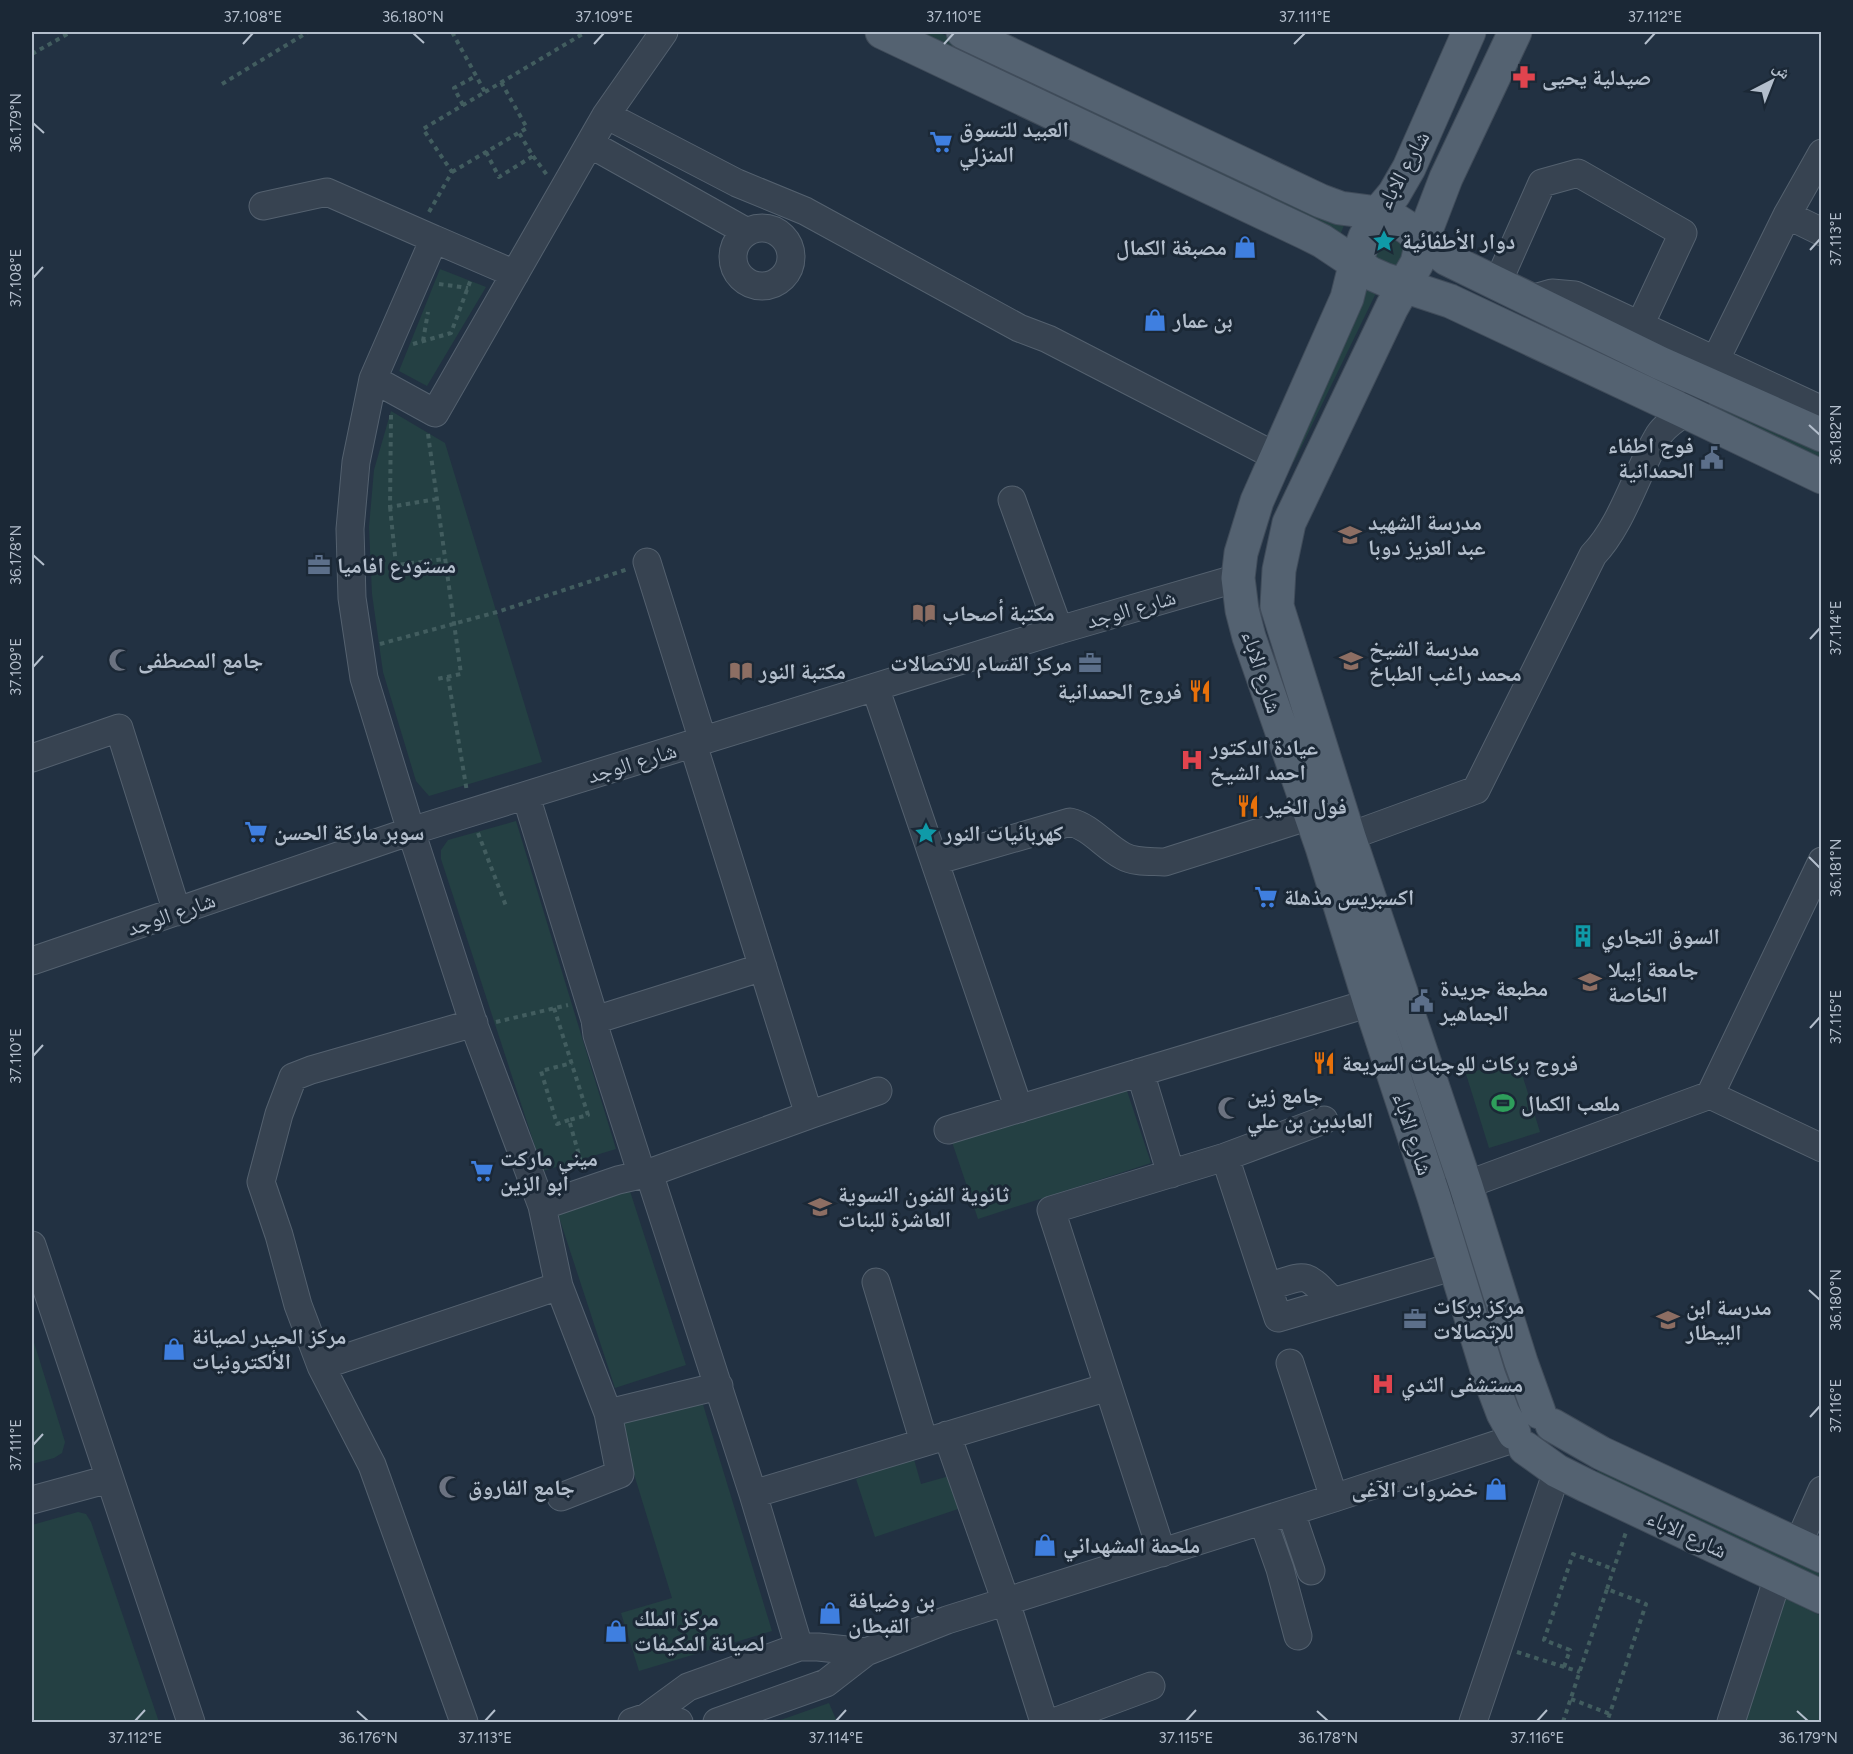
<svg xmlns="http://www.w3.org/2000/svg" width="1853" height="1754" font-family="Figtree,'Noto Naskh Arabic',sans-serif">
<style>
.green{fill:#244043}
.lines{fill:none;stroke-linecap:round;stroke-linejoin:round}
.minor-casing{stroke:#54616f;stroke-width:29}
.major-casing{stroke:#404c5a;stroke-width:35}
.path{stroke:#425d5f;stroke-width:4;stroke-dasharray:4.5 4.5;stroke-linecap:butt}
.minor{stroke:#374351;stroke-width:27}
.major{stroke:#546271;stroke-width:33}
.ticks{fill:none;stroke:#b3becc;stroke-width:2}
.labels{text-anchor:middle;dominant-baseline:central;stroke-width:6;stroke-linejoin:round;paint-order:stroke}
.poi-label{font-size:22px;font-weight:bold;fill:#b3becc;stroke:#1b2836;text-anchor:start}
.street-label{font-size:22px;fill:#b3becc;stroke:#1b2836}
.neatline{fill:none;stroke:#b3becc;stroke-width:2}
.ticks-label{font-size:15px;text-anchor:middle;fill:#b3becc}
</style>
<rect width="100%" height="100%" fill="#223142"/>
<!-- green -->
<path class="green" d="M912 32H938L1331 216H1348L1338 240Z
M1388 237C1401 238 1405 247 1404 258L1394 269 1375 261 1373 250 1383 238Z
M440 269 486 287 427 386 399 371Z
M1361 282 1377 291 1294 462 1283 456Z
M1715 397 1821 448V459L1708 412Z
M391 411 445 443 542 762 429 796 416 781 383 672 372 594 369 527 374 470Z
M516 821 616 1149 543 1171 441 859V850L448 840Z
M1517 1058 1540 1132 1489 1148 1466 1074Z
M1124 1082 1151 1163 978 1219 951 1139Z
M629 1188 686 1365 615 1388 557 1211Z
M32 1336 65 1442 62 1453 54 1458 32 1464Z
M701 1398 772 1631 639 1671 621 1613 672 1598 618 1422Z
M913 1456 921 1484 960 1473 970 1505 875 1537 856 1479Z
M1601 1464 1821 1570V1585L1594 1477Z
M78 1512 86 1514 91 1522 159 1722H32V1525Z
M1781 1595 1821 1616V1722H1740Z
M829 1703 837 1722H775Z"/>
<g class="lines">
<!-- minor casing -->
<g class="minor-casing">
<path id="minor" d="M606 115 737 183 805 211 1019 328 1048 339 1277 457
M590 144 747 232
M263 206 327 192 434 239
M1787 215 1822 232
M733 257a29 29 0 1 1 58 0a29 29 0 1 1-58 0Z
M1498 282 1542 183 1578 173 1683 233 1640 325
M1531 299 1552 293 1575 295 1822 410
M1715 361 1787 215 1822 153
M373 379 434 239 515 274
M1012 500 1059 630
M647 562 703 741
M875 687 1019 1109
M32 758 119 728 177 912
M526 796 595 1020 597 1035 642 1175
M1331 843 1476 790 1593 555C1622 525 1636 474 1657 438 1666 421 1686 416 1696 400
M935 861 1070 822C1091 827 1104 846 1123 856 1135 863 1152 861 1165 862L1310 816
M32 961 411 831 1059 630 1238 578
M595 1020 763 967
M1140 1072 1171 1174
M1710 1095 1822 1148
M809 1115 878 1091
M948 1130 1370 1003
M1225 1157 1278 1318 1455 1266
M649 1173 809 1115 693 744
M1447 1192 1710 1095 1822 861
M542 1206 618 1180 649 1173 753 1494 799 1647
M32 1245 191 1722
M876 1282 924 1442
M1268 1287C1308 1274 1304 1271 1333 1302
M1290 1363 1334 1498
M321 1366 559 1286
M608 1413 719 1386
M947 1435 1006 1602 1044 1722
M753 1494 1108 1387
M561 1497 620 1474 608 1413 559 1286 542 1206 475 1028 411 831 364 678 352 598 350 529 356 462 373 379 435 413 606 115 664 32
M32 1500 109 1479
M1291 1512 1311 1571
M1263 1521 1280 1569 1298 1636
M1798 1544 1822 1490
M1162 1553 1051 1210 1225 1157 1324 1120
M647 1717 679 1722
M464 1722 372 1465 321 1366 298 1305 279 1235 261 1182 279 1114 293 1077 311 1070 474 1023
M632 1722 647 1717 688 1687 799 1647H818L866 1652
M717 1722 826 1683 866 1652 947 1620 1334 1498 1516 1438
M1054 1722 1151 1686
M1473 1722 1557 1471
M1731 1722 1778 1577"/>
</g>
<!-- major casing -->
<g class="major-casing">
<path id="major" d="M882 32 1306 233 1322 241 1370 273 1386 280 1450 301 1686 412 1822 477
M963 32 1321 201 1340 208 1378 213 1394 219 1408 228 1447 259 1660 363 1822 435
M1469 32 1409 168 1394 194 1378 213 1365 237 1356 262 1347 298 1257 501 1241 553 1238 578 1242 610 1249 637 1322 847 1370 1003 1434 1197 1489 1376 1503 1413 1514 1433
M1515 32 1446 178 1423 238 1417 263 1392 307 1289 523 1279 570 1277 606 1349 837 1466 1186 1521 1362 1539 1412
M1552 1425 1601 1453 1822 1556
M1525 1448 1557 1471 1587 1486 1822 1597"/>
</g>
<!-- path -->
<path class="path" d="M32 54 71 32
M222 84 308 32
M485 92 586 32
M463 105 454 88 476 76
M486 152 499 177 533 156 519 133
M533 156 547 175
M452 172 527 128 501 82
M429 212 452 172 423 129 485 92 452 32
M439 284 468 288
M423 341 428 312
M413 344 451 333 471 279
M391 415 390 507 437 499
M428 434 461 674 437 679
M390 507 396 565 445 559
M380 644 497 612 628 569
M448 677 467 792
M478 833 506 906
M554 1008 588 1115 569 1120 583 1169
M496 1022 568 1005
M569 1120 557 1124 541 1071 572 1063
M1607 1589 1626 1532
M1517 1652 1580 1672
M1564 1667 1570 1650 1544 1640 1573 1554 1613 1569
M1571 1699 1610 1714
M1563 1722 1607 1589 1646 1604 1607 1722"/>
<!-- minor -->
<use href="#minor" class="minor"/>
<!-- major -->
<use href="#major" class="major"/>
</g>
<!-- ticks -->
<path class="ticks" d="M413 33 424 43M243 44 253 33M594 44 604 33M944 44 954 33M1294 44 1305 33M1645 44 1655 33M33 123 44 133M1810 250 1820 239M33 278 43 267M1809 425 1820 435M33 555 44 565M1810 639 1820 628M33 667 43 656M1809 857 1820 868M1810 1028 1820 1017M33 1056 43 1045M1809 1290 1820 1300M1810 1417 1820 1406M33 1445 43 1434M357 1711 368 1721M1317 1711 1328 1721M1797 1711 1808 1721M135 1721 145 1710M485 1721 495 1710M836 1721 846 1710M1186 1721 1196 1710M1537 1721 1547 1710"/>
<!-- icons -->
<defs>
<g id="pharmacy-bare" transform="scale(1.8)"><path d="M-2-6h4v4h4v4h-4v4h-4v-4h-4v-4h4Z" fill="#e0444e" stroke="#1b2836" stroke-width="2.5" paint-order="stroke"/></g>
<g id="supermarket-bare" transform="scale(1.8)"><path d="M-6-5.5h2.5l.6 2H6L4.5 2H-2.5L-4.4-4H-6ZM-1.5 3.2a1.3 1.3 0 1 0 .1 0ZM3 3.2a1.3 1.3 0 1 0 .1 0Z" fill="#3f7fe0" stroke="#1b2836" stroke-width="2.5" paint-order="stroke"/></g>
<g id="sight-bare" transform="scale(1.8)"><path d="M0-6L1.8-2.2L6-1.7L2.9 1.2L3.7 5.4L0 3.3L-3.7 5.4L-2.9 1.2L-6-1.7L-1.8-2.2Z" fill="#0f9aa8" stroke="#1b2836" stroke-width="2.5" paint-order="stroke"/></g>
<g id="shop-bare" transform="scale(1.8)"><path d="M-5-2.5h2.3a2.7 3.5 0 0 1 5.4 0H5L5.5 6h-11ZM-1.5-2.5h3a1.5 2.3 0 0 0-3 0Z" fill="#3f7fe0" stroke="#1b2836" stroke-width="2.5" paint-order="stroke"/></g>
<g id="civic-bare" transform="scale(1.8)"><path d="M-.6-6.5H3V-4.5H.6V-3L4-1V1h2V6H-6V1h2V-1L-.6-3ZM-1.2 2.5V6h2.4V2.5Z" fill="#5c6f8a" stroke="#1b2836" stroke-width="2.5" paint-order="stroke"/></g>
<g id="school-bare" transform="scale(1.8)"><path d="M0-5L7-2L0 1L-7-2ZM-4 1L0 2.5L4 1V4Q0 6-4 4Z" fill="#8d6e63" stroke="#1b2836" stroke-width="2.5" paint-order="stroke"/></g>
<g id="office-bare" transform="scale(1.8)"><path d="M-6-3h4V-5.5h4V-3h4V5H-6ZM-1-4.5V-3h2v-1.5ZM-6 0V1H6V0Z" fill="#5c6f8a" stroke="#1b2836" stroke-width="2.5" paint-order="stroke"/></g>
<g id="library-bare" transform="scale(1.8)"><path d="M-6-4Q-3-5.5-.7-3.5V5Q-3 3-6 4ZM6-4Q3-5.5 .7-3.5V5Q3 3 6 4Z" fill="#8d6e63" stroke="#1b2836" stroke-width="2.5" paint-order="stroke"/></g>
<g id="mosque-bare" transform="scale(1.8)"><path d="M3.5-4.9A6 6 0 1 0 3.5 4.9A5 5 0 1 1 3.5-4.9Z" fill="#6b7280" stroke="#1b2836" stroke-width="2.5" paint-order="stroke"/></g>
<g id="restaurant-bare" transform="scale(1.8)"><path d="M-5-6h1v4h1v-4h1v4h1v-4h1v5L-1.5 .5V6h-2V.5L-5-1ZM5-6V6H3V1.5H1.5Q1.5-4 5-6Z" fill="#e8710a" stroke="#1b2836" stroke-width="2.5" paint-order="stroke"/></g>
<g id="hospital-bare" transform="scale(1.8)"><path d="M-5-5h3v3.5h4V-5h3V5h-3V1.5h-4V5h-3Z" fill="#e0444e" stroke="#1b2836" stroke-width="2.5" paint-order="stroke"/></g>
<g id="building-bare" transform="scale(1.8)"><path d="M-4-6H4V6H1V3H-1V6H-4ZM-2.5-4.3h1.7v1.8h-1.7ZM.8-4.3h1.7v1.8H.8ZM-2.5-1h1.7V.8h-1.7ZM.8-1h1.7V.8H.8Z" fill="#0f9aa8" stroke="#1b2836" stroke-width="2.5" paint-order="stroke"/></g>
<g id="university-bare" transform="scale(1.8)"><path d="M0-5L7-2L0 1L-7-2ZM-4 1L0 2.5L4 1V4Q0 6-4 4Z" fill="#8d6e63" stroke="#1b2836" stroke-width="2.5" paint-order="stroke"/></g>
<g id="stadium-bare" transform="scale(1.8)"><path d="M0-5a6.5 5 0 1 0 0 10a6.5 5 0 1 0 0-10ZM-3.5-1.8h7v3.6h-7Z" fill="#2e9e5b" stroke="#1b2836" stroke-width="2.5" paint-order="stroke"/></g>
</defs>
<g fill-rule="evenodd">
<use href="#pharmacy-bare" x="1524" y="77"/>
<use href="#supermarket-bare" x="941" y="142"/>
<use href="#sight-bare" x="1384" y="241"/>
<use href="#shop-bare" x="1245" y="247"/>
<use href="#shop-bare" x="1155" y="320"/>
<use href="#civic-bare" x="1712" y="458"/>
<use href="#school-bare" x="1350" y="535"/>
<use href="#office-bare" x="319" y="565"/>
<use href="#library-bare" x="924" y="613"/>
<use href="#mosque-bare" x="120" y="660"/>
<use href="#school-bare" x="1351" y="661"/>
<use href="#office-bare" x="1090" y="663"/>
<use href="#library-bare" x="741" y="671"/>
<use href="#restaurant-bare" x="1200" y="691"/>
<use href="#hospital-bare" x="1192" y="760"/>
<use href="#restaurant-bare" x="1248" y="806"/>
<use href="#supermarket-bare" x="256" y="832"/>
<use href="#sight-bare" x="926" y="833"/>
<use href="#supermarket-bare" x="1266" y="897"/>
<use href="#building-bare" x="1583" y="936"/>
<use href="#university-bare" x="1590" y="982"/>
<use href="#civic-bare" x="1422" y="1001"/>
<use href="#restaurant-bare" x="1324" y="1063"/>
<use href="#stadium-bare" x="1503" y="1103"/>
<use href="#mosque-bare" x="1229" y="1108"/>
<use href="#supermarket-bare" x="482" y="1171"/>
<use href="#school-bare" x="820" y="1207"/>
<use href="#office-bare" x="1415" y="1319"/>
<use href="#school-bare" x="1668" y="1320"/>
<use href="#shop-bare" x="174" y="1349"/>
<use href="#hospital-bare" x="1383" y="1384"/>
<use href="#mosque-bare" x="450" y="1487"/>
<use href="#shop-bare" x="1496" y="1489"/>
<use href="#shop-bare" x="1045" y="1545"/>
<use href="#shop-bare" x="830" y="1613"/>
<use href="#shop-bare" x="616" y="1631"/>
</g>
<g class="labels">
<!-- poi labels -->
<g class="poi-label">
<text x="1542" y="77">صيدلية يحيى</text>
<text x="959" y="129">العبيد للتسوق<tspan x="959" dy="25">المنزلي</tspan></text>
<text x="1402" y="241">دوار الأطفائية</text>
<text x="1227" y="247" text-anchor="end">مصبغة الكمال</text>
<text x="1173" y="320">بن عمار</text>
<text x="1694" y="445" text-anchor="end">فوج اطفاء<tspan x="1694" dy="25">الحمدانية</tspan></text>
<text x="1368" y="522">مدرسة الشهيد<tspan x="1368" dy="25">عبد العزيز دوبا</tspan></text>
<text x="337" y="565">مستودع افاميا</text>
<text x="942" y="613">مكتبة أصحاب</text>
<text x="1369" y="648">مدرسة الشيخ<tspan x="1369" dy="25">محمد راغب الطباخ</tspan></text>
<text x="138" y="660">جامع المصطفى</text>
<text x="1072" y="663" text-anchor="end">مركز القسام للاتصالات</text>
<text x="759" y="671">مكتبة النور</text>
<text x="1182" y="691" text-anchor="end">فروج الحمدانية</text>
<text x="1210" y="747">عيادة الدكتور<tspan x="1210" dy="25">احمد الشيخ</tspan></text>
<text x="1266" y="806">فول الخير</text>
<text x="274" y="832">سوبر ماركة الحسن</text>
<text x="944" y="833">كهربائيات النور</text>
<text x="1284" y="897">اكسبريس مذهلة</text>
<text x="1601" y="936">السوق التجاري</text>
<text x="1608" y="969">جامعة إيبلا<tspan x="1608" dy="25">الخاصة</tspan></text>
<text x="1440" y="988">مطبعة جريدة<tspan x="1440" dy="25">الجماهير</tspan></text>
<text x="1342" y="1063">فروج بركات للوجبات السريعة</text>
<text x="1247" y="1095">جامع زين<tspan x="1247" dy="25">العابدين بن علي</tspan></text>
<text x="1521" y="1103">ملعب الكمال</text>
<text x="500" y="1158">ميني ماركت<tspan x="500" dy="25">ابو الزين</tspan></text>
<text x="838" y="1194">ثانوية الفنون النسوية<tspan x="838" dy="25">العاشرة للبنات</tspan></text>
<text x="1433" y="1306">مركز بركات<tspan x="1433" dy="25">للإتصالات</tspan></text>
<text x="1686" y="1307">مدرسة ابن<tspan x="1686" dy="25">البيطار</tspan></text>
<text x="192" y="1336">مركز الحيدر لصيانة<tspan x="192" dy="25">الألكترونيات</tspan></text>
<text x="1401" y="1384">مستشفى الثدي</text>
<text x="468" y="1487">جامع الفاروق</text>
<text x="1478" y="1489" text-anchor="end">خضروات الآغى</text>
<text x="1063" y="1545">ملحمة المشهداني</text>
<text x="848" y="1600">بن وضيافة<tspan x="848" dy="25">القبطان</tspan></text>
<text x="634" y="1618">مركز الملك<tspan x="634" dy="25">لصيانة المكيفات</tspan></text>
</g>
<!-- street labels -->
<g class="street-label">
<text transform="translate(1403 170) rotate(-61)">شارع الاباء</text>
<text transform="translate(1131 609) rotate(-16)">شارع الوجد</text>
<text transform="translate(1262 672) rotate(72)">شارع الاباء</text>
<text transform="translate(632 763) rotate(-17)">شارع الوجد</text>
<text transform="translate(171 914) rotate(-19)">شارع الوجد</text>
<text transform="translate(1413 1134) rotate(72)">شارع الاباء</text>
<text transform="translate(1687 1534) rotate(25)">شارع الاباء</text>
</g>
</g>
<!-- border -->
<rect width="1853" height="1754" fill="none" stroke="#1b2836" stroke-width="66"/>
<!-- north arrow -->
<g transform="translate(1772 81) rotate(42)" stroke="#1b2836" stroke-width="4.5" paint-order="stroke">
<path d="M0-4.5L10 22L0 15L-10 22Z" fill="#b3becc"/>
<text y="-9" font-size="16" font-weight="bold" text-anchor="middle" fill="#b3becc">ش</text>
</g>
<rect x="33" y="33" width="1787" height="1688" class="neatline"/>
<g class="ticks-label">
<text x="253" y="22">37.108°E</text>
<text x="413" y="22">36.180°N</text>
<text x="604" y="22">37.109°E</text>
<text x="954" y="22">37.110°E</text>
<text x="1305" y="22">37.111°E</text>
<text x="1655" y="22">37.112°E</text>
<text transform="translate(16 123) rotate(-90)" y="5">36.179°N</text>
<text transform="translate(1836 239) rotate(-90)" y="5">37.113°E</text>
<text transform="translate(16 278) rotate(-90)" y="5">37.108°E</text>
<text transform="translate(1836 435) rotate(-90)" y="5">36.182°N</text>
<text transform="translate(16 555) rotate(-90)" y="5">36.178°N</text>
<text transform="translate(1836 628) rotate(-90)" y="5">37.114°E</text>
<text transform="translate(16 667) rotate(-90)" y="5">37.109°E</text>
<text transform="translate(1836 868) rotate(-90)" y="5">36.181°N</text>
<text transform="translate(1836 1017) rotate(-90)" y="5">37.115°E</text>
<text transform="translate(16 1056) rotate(-90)" y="5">37.110°E</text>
<text transform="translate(1836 1300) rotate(-90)" y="5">36.180°N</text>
<text transform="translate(1836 1406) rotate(-90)" y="5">37.116°E</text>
<text transform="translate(16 1445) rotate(-90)" y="5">37.111°E</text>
<text x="135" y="1743">37.112°E</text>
<text x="368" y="1743">36.176°N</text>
<text x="485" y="1743">37.113°E</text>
<text x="836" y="1743">37.114°E</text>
<text x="1186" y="1743">37.115°E</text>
<text x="1328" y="1743">36.178°N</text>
<text x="1537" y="1743">37.116°E</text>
<text x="1808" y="1743">36.179°N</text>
</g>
</svg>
